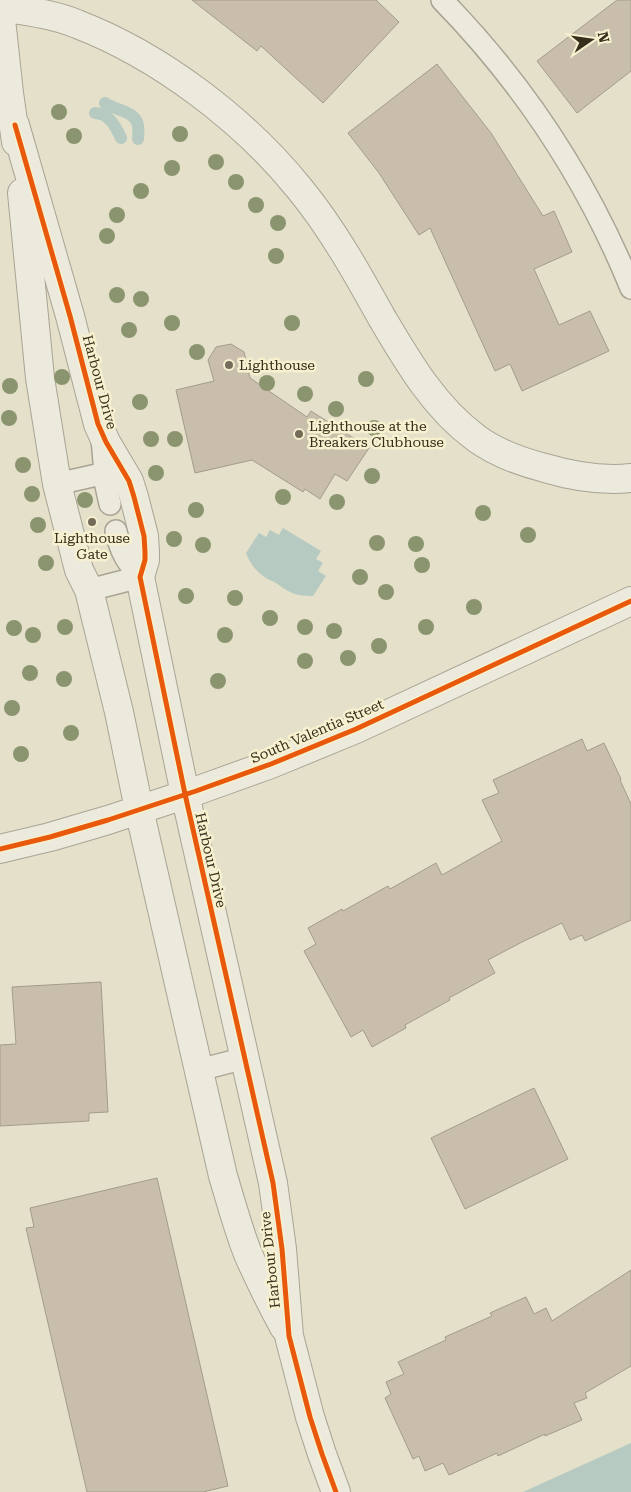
<svg xmlns="http://www.w3.org/2000/svg" width="631" height="1492" font-family="'Roboto Serif',serif">
<style>
.water{fill:#b6cac1}
.lines{fill:none;stroke-linecap:round;stroke-linejoin:round}
.stream{stroke:#b6cac1;stroke-width:12}
.building{fill:#c8beab;stroke:#a49c8a}
.service-casing{stroke:#a9a494;stroke-width:24}
.minor-casing{stroke:#a9a494;stroke-width:30}
.tertiary-casing{stroke:#a9a494;stroke-width:30}
.service{stroke:#ece9dd;stroke-width:21}
.minor{stroke:#ece9dd;stroke-width:28}
.tertiary{stroke:#ece9dd;stroke-width:28}
.cycleway-casing{stroke:#f7f1d0;stroke-width:8}
.cycleway{stroke:#e8590c;stroke-width:5}
.tree{fill:#8a946e}
.poi-dot{fill:#746c59;stroke:#f7f1d0;stroke-width:2}
.labels{text-anchor:middle;dominant-baseline:central;stroke-width:5;stroke-linejoin:round;paint-order:stroke}
.poi-label{font-size:14px;fill:#382e1c;stroke:#f7f1d0;text-anchor:start}
.street-label{font-size:14px;fill:#382e1c;stroke:#f7f1d0}
</style>
<rect width="100%" height="100%" fill="#e4e0ca"/>
<!-- water -->
<path class="water" d="M283 528 321 551 316 559 323 563 318 571 326 576 313 596C295 596 290 593 276 583 273 581 269 580 266 578 256 572 250 563 246 553L259 533 266 537 270 530 279 535Z
M631 1443V1492H523Z"/>
<g class="lines">
<!-- stream -->
<path class="stream" d="M105 103C114 110 137 111 138 126 139 130 138 135 138 139
M95 113C109 113 116 127 121 138"/>
</g>
<!-- building -->
<path class="building" d="M192 0H376L399 22 323 103 261 46 257 51Z
M617 0H631V71L577 113 537 61Z
M437 64 491 133 543 216 554 211 572 252 534 269 559 325 590 311 609 351 522 391 510 364 495 371 430 228 419 235 379 173 348 133Z
M231 344 244 352 250 378 307 417 311 411 369 448 347 481 335 474 320 499 305 489 303 492 252 460 195 473 176 390 214 381 208 360 216 347Z
M582 739 587 751 604 743 621 779 620 780 631 804V920L585 941 582 935 570 940 562 923 522 942 488 960 495 973 449 998 450 1000 405 1025 406 1028 372 1047 363 1030 351 1037 304 951 316 944 308 928 342 909 343 911 388 886 390 889 436 863 442 875 502 841 482 800 499 793 493 780Z
M101 982 108 1112 89 1113V1121L0 1126V1045L16 1044 12 987Z
M534 1088 568 1159 465 1209 431 1138Z
M157 1178 228 1486 203 1492H87L26 1228 34 1227 30 1208Z
M631 1270V1366L585 1393 587 1398 574 1403 582 1420 545 1436V1434L498 1456 497 1453 449 1475 443 1463 425 1471 419 1456 413 1459 385 1398 391 1394 386 1382 404 1374 398 1362 446 1340 445 1337 492 1316 490 1313 526 1297 534 1314 546 1308 552 1321Z"/>
<g class="lines">
<!-- service casing -->
<g class="service-casing">
<path id="service" d="M442 0C524 84 587 180 631 288
M102 438 106 486 110 504
M57 484 119 470
M89 590 140 577C127 562 120 551 116 531
M199 1070 245 1058"/>
</g>
<!-- minor casing -->
<g class="minor-casing">
<path id="minor" d="M0 7C26 11 53 14 77 24 160 56 244 120 299 188 332 228 357 273 382 318 408 362 434 407 476 438 496 453 522 462 545 468 572 476 603 481 631 478
M0 10 9 93 16 142
M15 125 70 316 98 424 106 442 129 481 134 497 144 536 145 552V560L140 577 185 794 273 1183 282 1249 289 1336 310 1417 322 1454 336 1492
M22 193 40 378 57 484 79 570 89 590 119 712 139 809 223 1176C231 1202 238 1229 248 1254 259 1279 271 1303 284 1327"/>
</g>
<!-- tertiary casing -->
<g class="tertiary-casing">
<path id="tertiary" d="M0 849 50 837 108 820 196 791 271 764 356 729 631 601"/>
</g>
<!-- service -->
<use href="#service" class="service"/>
<!-- minor -->
<use href="#minor" class="minor"/>
<!-- tertiary -->
<use href="#tertiary" class="tertiary"/>
<!-- cycleway casing -->
<g class="cycleway-casing">
<path id="cycleway" d="M15 125 70 316 98 424 106 442 129 481 134 497 144 536 145 552V560L140 577 185 794 273 1183 282 1249 289 1336 310 1417 322 1454 336 1492
M0 849 50 837 108 820 196 791 271 764 356 729 631 601"/>
</g>
<!-- cycleway -->
<use href="#cycleway" class="cycleway"/>
</g>
<!-- trees -->
<g class="tree">
<circle cx="59" cy="112" r="8"/>
<circle cx="180" cy="134" r="8"/>
<circle cx="74" cy="136" r="8"/>
<circle cx="216" cy="162" r="8"/>
<circle cx="172" cy="168" r="8"/>
<circle cx="236" cy="182" r="8"/>
<circle cx="141" cy="191" r="8"/>
<circle cx="256" cy="205" r="8"/>
<circle cx="117" cy="215" r="8"/>
<circle cx="278" cy="223" r="8"/>
<circle cx="107" cy="236" r="8"/>
<circle cx="276" cy="256" r="8"/>
<circle cx="117" cy="295" r="8"/>
<circle cx="141" cy="299" r="8"/>
<circle cx="172" cy="323" r="8"/>
<circle cx="292" cy="323" r="8"/>
<circle cx="129" cy="330" r="8"/>
<circle cx="197" cy="352" r="8"/>
<circle cx="62" cy="377" r="8"/>
<circle cx="366" cy="379" r="8"/>
<circle cx="267" cy="383" r="8"/>
<circle cx="10" cy="386" r="8"/>
<circle cx="305" cy="394" r="8"/>
<circle cx="140" cy="402" r="8"/>
<circle cx="336" cy="409" r="8"/>
<circle cx="9" cy="418" r="8"/>
<circle cx="374" cy="428" r="8"/>
<circle cx="151" cy="439" r="8"/>
<circle cx="175" cy="439" r="8"/>
<circle cx="23" cy="465" r="8"/>
<circle cx="156" cy="473" r="8"/>
<circle cx="372" cy="476" r="8"/>
<circle cx="32" cy="494" r="8"/>
<circle cx="283" cy="497" r="8"/>
<circle cx="85" cy="500" r="8"/>
<circle cx="337" cy="502" r="8"/>
<circle cx="196" cy="510" r="8"/>
<circle cx="483" cy="513" r="8"/>
<circle cx="38" cy="525" r="8"/>
<circle cx="528" cy="535" r="8"/>
<circle cx="174" cy="539" r="8"/>
<circle cx="377" cy="543" r="8"/>
<circle cx="416" cy="544" r="8"/>
<circle cx="203" cy="545" r="8"/>
<circle cx="46" cy="563" r="8"/>
<circle cx="422" cy="565" r="8"/>
<circle cx="360" cy="577" r="8"/>
<circle cx="386" cy="592" r="8"/>
<circle cx="186" cy="596" r="8"/>
<circle cx="235" cy="598" r="8"/>
<circle cx="474" cy="607" r="8"/>
<circle cx="270" cy="618" r="8"/>
<circle cx="65" cy="627" r="8"/>
<circle cx="305" cy="627" r="8"/>
<circle cx="426" cy="627" r="8"/>
<circle cx="14" cy="628" r="8"/>
<circle cx="334" cy="631" r="8"/>
<circle cx="33" cy="635" r="8"/>
<circle cx="225" cy="635" r="8"/>
<circle cx="379" cy="646" r="8"/>
<circle cx="348" cy="658" r="8"/>
<circle cx="305" cy="661" r="8"/>
<circle cx="30" cy="673" r="8"/>
<circle cx="64" cy="679" r="8"/>
<circle cx="218" cy="681" r="8"/>
<circle cx="12" cy="708" r="8"/>
<circle cx="71" cy="733" r="8"/>
<circle cx="21" cy="754" r="8"/>
</g>
<!-- markers -->
<g class="poi-dot">
<circle cx="229" cy="365" r="5"/>
<circle cx="299" cy="434" r="5"/>
<circle cx="92" cy="522" r="5"/>
</g>
<g class="labels">
<!-- poi labels -->
<g class="poi-label">
<text x="239" y="365">Lighthouse</text>
<text x="309" y="426">Lighthouse at the<tspan x="309" dy="16">Breakers Clubhouse</tspan></text>
<text x="92" y="538" text-anchor="middle">Lighthouse<tspan x="92" dy="16">Gate</tspan></text>
</g>
<!-- street labels -->
<g class="street-label">
<text transform="translate(100 382) rotate(75)">Harbour Drive</text>
<text transform="translate(317 731) rotate(-23)">South Valentia Street</text>
<text transform="translate(211 860) rotate(77)">Harbour Drive</text>
<text transform="translate(270 1260) rotate(-96)">Harbour Drive</text>
</g>
</g>
<!-- north arrow -->
<g transform="translate(591 40) rotate(77)" stroke="#f7f1d0" stroke-width="4" paint-order="stroke">
<path d="M0-4L9 19L0 12L-9 19Z" fill="#382e1c"/>
<text y="-8" font-size="14" font-weight="bold" text-anchor="middle" fill="#382e1c">N</text>
</g>
</svg>
